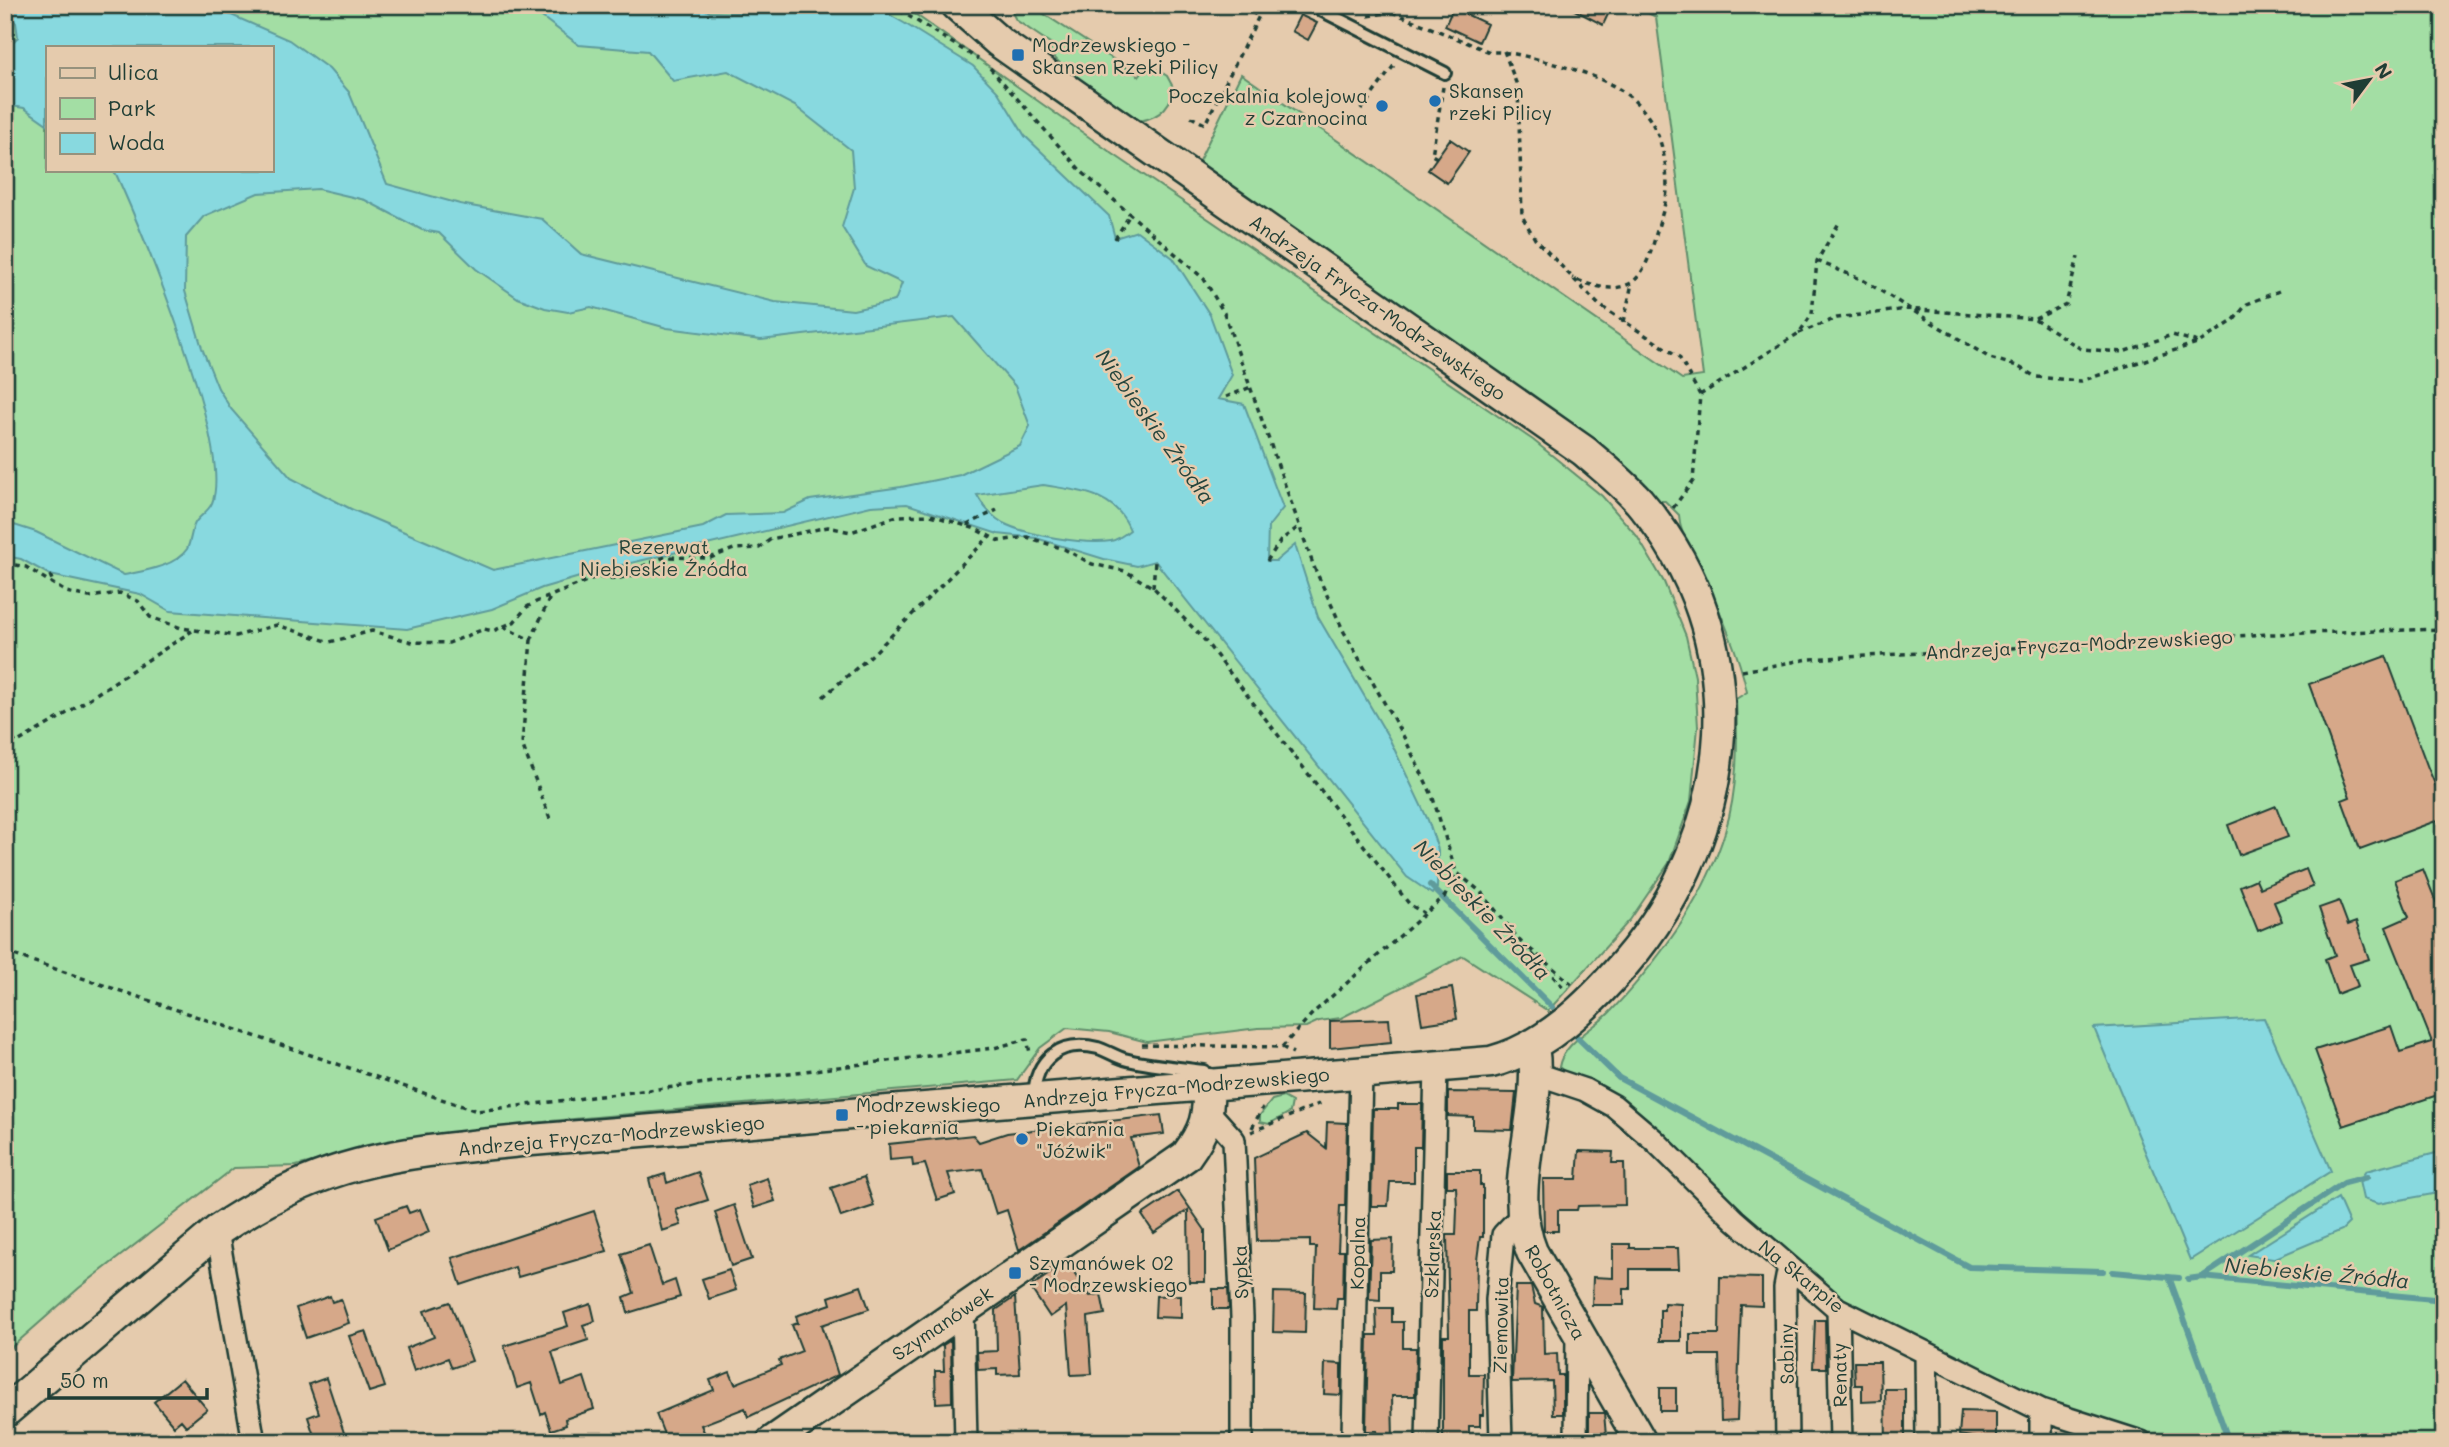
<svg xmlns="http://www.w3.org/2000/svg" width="2449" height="1447" font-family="Mali,sans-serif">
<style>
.green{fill:#a3dea4;stroke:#618e6c;stroke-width:2;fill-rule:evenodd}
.water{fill:#88d9df;stroke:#5e9b9b;stroke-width:2;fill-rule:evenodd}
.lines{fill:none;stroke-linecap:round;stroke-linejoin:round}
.stream{stroke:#5e9b9b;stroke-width:6}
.building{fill:#d6a889;stroke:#1f3d34;stroke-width:2}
.lane-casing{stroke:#1f3d34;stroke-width:16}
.street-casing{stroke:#1f3d34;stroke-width:26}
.secondary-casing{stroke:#1f3d34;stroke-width:35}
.path{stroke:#1f3d34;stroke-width:3.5;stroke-dasharray:5 5;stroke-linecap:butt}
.lane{stroke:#e5cbad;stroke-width:10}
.street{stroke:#e5cbad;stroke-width:21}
.secondary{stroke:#e5cbad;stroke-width:30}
.poi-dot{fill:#1f6fb2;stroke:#e5cbad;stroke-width:2.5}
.labels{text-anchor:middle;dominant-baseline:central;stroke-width:5;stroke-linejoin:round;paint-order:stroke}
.poi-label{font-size:19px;fill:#1f3d34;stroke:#e5cbad;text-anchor:start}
.street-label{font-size:19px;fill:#1f3d34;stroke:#e5cbad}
.park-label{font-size:19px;fill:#26453a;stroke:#e5cbad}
.water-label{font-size:21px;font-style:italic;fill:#24453d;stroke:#e5cbad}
</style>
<rect width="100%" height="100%" fill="#e5cbad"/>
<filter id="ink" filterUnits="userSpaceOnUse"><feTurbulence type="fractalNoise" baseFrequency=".0143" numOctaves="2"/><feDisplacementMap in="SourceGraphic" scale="14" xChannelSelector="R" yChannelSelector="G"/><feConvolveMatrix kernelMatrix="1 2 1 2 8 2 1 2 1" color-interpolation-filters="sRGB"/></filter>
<g filter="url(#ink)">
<!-- green -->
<path class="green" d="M5 5H902L1113 154 1533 440 1602 496 1637 536 1664 582 1686 636 1695 677 1698 727 1691 801 1669 863 1630 920 1548 1011 1463 956 1341 1018 1319 1021 1306 1027 1258 1028 1147 1042 1109 1032 1067 1028 1040 1048 1017 1080 551 1121 382 1145 296 1166 234 1168 79 1288 5 1353ZM47 47H271V170H47Z
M1008 5H1040L1038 10 1139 76 1148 64 1167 76 1174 89C1169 113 1152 121 1130 122L1090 94 1049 52 1053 45 1016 20Z
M1632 5H2444V1442H2177L2145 1436 2038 1401 1842 1302 1559 1067C1563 1042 1596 1028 1612 1010 1659 960 1705 898 1725 832 1738 790 1738 742 1736 699L1747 692C1739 653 1718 607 1701 570 1692 550 1680 537 1679 515L1665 501H1656L1604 447 1588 439 1198 163 1241 74 1682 379 1703 376 1656 17Z
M1283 1097 1292 1102 1290 1112 1269 1124 1260 1122V1115L1272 1100Z"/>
<!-- water -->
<path class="water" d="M5 5H208L289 40 329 69 349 92 387 184 460 204 542 219 581 254 775 302 853 310 895 301 902 283 866 266 842 227 854 188 851 150 795 106 728 71 673 81 648 51 579 45 526 5H696L710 12 735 13 765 5H872L904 23 973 66 998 92 1025 136 1109 216 1115 238 1137 231 1173 258 1210 315 1232 375 1218 399 1244 404 1283 508 1268 527 1267 561H1276L1295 545 1318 617 1389 738 1428 820 1438 850 1437 888 1432 894 1407 877 1155 561 1137 566 1104 559 1036 538 998 534 907 504 871 506 614 567 542 588 492 609 407 629 170 611 140 594 50 575 21 559 5 556V522L36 532 124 575C143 571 175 567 187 549 191 541 191 531 195 523 199 516 209 511 212 503 234 450 142 231 116 174L111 170H271V47H47V124L24 108 5 105V49L18 37 16 23 5 11ZM318 189 365 200 422 230 439 233 476 269 499 285 518 298 545 308 568 312 591 307 667 328 761 340 954 317 1015 386 1030 426 1020 446 960 475 901 487 810 500 783 513 726 515 703 527 493 570 351 509 291 478 231 409 218 388 202 348 185 291 186 237 204 216 258 193ZM1043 485C1079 491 1115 492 1130 530 1125 534 1117 540 1111 541 1085 545 1026 535 1003 523 991 516 983 506 977 495Z
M2264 1018 2331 1171 2190 1260 2094 1028Z
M2440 1152 2444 1163V1192L2378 1204 2363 1199 2359 1181 2366 1171Z
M2338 1198 2349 1223 2342 1230 2273 1259 2248 1255Z"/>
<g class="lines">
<!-- stream -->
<path class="stream" d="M1430 885 1552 1007
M1577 1037 1619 1078 1969 1267 2103 1271
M2113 1272 2179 1278
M2169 1277 2228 1439 2241 1442
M2202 1277 2344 1183 2367 1177
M2188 1279 2202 1277 2444 1300"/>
</g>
<!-- building -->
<path class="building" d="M1565 5H1601L1610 10 1603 25Z
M1453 8 1487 24 1479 42 1445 26Z
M1300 15 1317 23 1308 40 1292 31Z
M1450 139 1469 152 1447 183 1428 170Z
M2386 656 2428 768 2440 796 2444 794V818L2360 849 2342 800 2350 797 2309 684Z
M2276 806 2288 837 2239 855 2228 825Z
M2306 869 2313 887 2274 902 2282 921 2258 931 2240 886 2256 879 2260 888Z
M2423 869 2438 907 2444 904V1093L2343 1126 2315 1050 2391 1026 2400 1052 2432 1042 2386 927 2409 917 2395 880Z
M2339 901 2348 925 2356 922 2369 959 2350 965 2358 986 2337 994 2325 959 2335 955 2319 908Z
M1452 988 1457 1019 1422 1024 1417 994Z
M1389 1019 1391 1042 1330 1048V1021Z
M1448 1092 1516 1093 1512 1130 1473 1129V1117L1448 1116Z
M1398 1104H1422L1421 1147H1414V1182H1390L1388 1206H1371L1373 1109H1398Z
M1161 1115 1164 1134 1131 1138 1139 1167 1019 1250 1007 1210 996 1214 982 1169 948 1173 955 1194 937 1200 925 1164 913 1166 912 1158 890 1160 889 1144 973 1135 979 1142 1007 1133Z
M1327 1122 1347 1123 1345 1206H1340L1338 1251H1344L1343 1298H1337L1336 1309 1314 1308 1316 1247H1310V1240L1257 1241 1254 1158 1307 1133 1326 1148Z
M1579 1151 1613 1152 1612 1163H1624L1625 1205 1578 1206 1577 1210H1558V1231H1544L1543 1179H1577Z
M1447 1171H1480V1185H1483V1237H1480L1477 1260 1476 1311H1469V1374H1484L1483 1415H1480V1426H1469V1442H1443V1336H1449L1447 1235H1456L1457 1209 1456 1187H1447Z
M698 1172 708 1200 676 1210 681 1225 662 1231 649 1179 665 1174 667 1183Z
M864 1177 874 1206 841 1217 831 1188Z
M767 1178 775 1201 754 1208 747 1185Z
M1178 1191 1205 1230V1282H1189L1188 1210 1154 1233 1142 1215Z
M734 1205 752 1259 731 1266 715 1212Z
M406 1206 409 1213 420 1209 429 1232 388 1250 376 1217Z
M594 1211 607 1251 518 1277 515 1267 461 1285 452 1258Z
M1393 1239 1392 1271H1380V1300L1369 1299 1371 1240Z
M1613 1244H1630V1248H1678L1679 1269H1630V1289H1624V1305H1592L1593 1277 1613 1278Z
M649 1245 662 1285 675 1280 680 1297 628 1313 624 1297 634 1293 621 1254Z
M1067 1262 1090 1296 1101 1294 1105 1314 1088 1317 1092 1374 1071 1375 1066 1306 1050 1317 1030 1287Z
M729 1270 736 1290 709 1299 702 1279Z
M1720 1277 1762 1278V1306L1741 1305 1737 1420 1721 1421 1719 1355H1690V1334H1719Z
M861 1286 869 1309 822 1325 838 1375 748 1417 745 1408 701 1425 705 1434 688 1442H667L656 1414 714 1390 710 1380 730 1372 735 1384 781 1365 779 1360 802 1351 792 1325 798 1323 796 1316 831 1304 829 1297Z
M1516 1286H1531L1535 1304 1543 1307 1544 1354 1557 1353 1558 1375H1563V1414H1553L1552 1381 1512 1382Z
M1213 1289H1228L1229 1309H1213Z
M1274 1292 1306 1293 1305 1333 1273 1332Z
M1181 1295V1318L1155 1317 1156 1296Z
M330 1296 332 1302 341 1299 349 1323 306 1338 296 1308Z
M1015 1297 1020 1374 997 1375V1369L978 1370 977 1352 997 1351 996 1310Z
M450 1302 472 1361 452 1368 448 1358 414 1371 406 1348 434 1337 424 1311Z
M1664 1303 1681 1304V1341H1660V1310H1664Z
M591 1304 595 1321 583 1325 588 1340 552 1352 562 1385 584 1377 594 1409 565 1419 566 1425 551 1430 545 1412 541 1414 531 1383 517 1388 504 1346 568 1326 564 1313Z
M1376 1308H1392V1322H1403V1348H1416L1415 1396H1392L1393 1439H1377V1431H1366L1368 1335H1377Z
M1815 1320H1825L1826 1368H1813Z
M366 1331 385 1387 369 1392 349 1336Z
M951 1340 952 1402 936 1403 935 1371H944L943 1345Z
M1854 1362H1880L1881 1401 1862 1402V1385H1855Z
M1325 1363 1341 1364V1395L1324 1394Z
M326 1378 347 1442H316L308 1417 319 1413 309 1384Z
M182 1379 207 1409 186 1426 181 1420 174 1426 154 1402Z
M1660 1388H1676V1411H1660Z
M1885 1389H1905V1442H1886Z
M1961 1411 1996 1412V1441L1959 1435Z
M1589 1413H1604L1606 1436 1589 1437Z"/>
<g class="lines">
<!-- lane casing -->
<g class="lane-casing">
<path id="lane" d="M1311 5 1445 73
M1034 1097C1035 1059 1060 1039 1098 1048 1107 1051 1115 1056 1124 1059 1149 1066 1178 1067 1204 1071L1208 1081"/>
</g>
<!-- street casing -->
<g class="street-casing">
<path id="street" d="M1537 1074 1585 1090 1614 1106 1654 1140 1735 1220 1838 1309 2041 1410 2141 1442
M1208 1111 1234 1140 1242 1317V1442
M217 1231 254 1442
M963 1308 966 1442
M1838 1309 1841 1442
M1926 1353 1927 1442
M1353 1435 1361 1071
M1427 1442 1436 1066
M1501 1442 1497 1300 1503 1235 1521 1216
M1576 1442 1577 1332
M1787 1442 1785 1288 1789 1267
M2041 1442V1410"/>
</g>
<!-- secondary casing -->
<g class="secondary-casing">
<path id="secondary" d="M1533 1046C1544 1114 1505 1187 1532 1252L1641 1442
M5 1412 217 1231C327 1156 403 1153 531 1140L1491 1062C1545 1048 1589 1005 1625 963 1739 830 1757 639 1639 501 1622 482 1603 467 1584 451L999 42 957 5
M772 1442 1186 1156C1206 1129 1208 1117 1209 1084"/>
</g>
<!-- path -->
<path class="path" d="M891 5 978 59
M924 5 933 12
M1392 12 1490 52C1513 51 1535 59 1558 65 1627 83 1666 111 1667 188 1667 202 1660 220 1656 234 1652 250 1644 277 1629 284 1610 293 1590 285 1572 278
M1368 16 1392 12 1402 5
M1504 51 1518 88 1522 216 1535 239 1599 305 1679 357 1700 395 1693 481 1673 508
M990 68 1082 172 1204 279 1224 313 1314 567 1344 632 1406 741 1432 795 1456 872 1481 892 1520 941 1565 989
M1361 110 1395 64
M1191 117 1205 124 1259 16 1244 9 1246 5
M1437 158 1432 155 1443 87
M1115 239 1129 216
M1817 261 1863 280 1990 358 2017 366 2036 377 2081 381 2200 342 2233 321 2247 304 2279 291
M2035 319 2081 349 2123 352 2172 335 2198 342
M1624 322 1632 283
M1799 333 1837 318 1907 309 2035 319 2066 304 2078 257
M1700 395 1799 333 1812 314 1817 261 1839 223
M1226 397 1251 387
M967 525 997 510
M1267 561 1281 540 1300 526
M5 563 26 567 66 592 89 597 120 593 138 601 150 617 181 628 236 636 277 625 330 642 372 631 412 642 449 643 484 629 493 631 514 622 527 607 536 602 596 577 615 579 643 573V566L665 557 710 558 734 549 759 548 771 539 828 527 851 532 897 516 931 515 973 528 999 541 1027 537 1064 549 1092 564 1125 571 1154 588 1202 637 1410 905 1424 913
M50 575 54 585
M1153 587 1155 561
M503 627 531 640 522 744 550 819
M531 640 551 595
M1742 671 1809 659 2271 634 2444 629
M823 697 874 653 989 537
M5 732 16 743 61 717 192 631
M1530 949 1572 984
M5 952 477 1111 994 1048 1027 1039 1030 1053
M1142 1045 1282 1047 1293 1053
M1282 1047 1313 1013 1445 896 1456 872
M1252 1128 1263 1107
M1251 1132 1324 1102"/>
<!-- lane -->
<use href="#lane" class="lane"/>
<!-- street -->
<use href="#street" class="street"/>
<!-- secondary -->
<use href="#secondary" class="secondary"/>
</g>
</g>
<!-- markers -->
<g class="poi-dot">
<rect x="1011" y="48" width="14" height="14" rx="3.5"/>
<circle cx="1435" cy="101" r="7"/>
<circle cx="1382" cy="106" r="7"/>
<rect x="835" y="1108" width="14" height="14" rx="3.5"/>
<circle cx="1022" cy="1139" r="7"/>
<rect x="1008" y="1266" width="14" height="14" rx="3.5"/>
</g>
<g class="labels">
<!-- poi labels -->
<g class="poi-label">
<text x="1032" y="44">Modrzewskiego -<tspan x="1032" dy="22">Skansen Rzeki Pilicy</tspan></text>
<text x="1449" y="90">Skansen<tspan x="1449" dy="22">rzeki Pilicy</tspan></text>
<text x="1368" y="95" text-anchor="end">Poczekalnia kolejowa<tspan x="1368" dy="22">z Czarnocina</tspan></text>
<text x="856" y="1104">Modrzewskiego<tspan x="856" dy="22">- piekarnia</tspan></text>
<text x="1036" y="1128">Piekarnia<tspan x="1036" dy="22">"Jóźwik"</tspan></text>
<text x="1029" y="1262">Szymanówek 02<tspan x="1029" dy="22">- Modrzewskiego</tspan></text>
</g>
<!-- street labels -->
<g class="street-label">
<text transform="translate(1378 307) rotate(35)">Andrzeja Frycza-Modrzewskiego</text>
<text transform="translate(2079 644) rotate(-3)">Andrzeja Frycza-Modrzewskiego</text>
<text transform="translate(1176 1087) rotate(-5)">Andrzeja Frycza-Modrzewskiego</text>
<text transform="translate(611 1135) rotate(-5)">Andrzeja Frycza-Modrzewskiego</text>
<text transform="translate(1357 1253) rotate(-89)">Kopalna</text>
<text transform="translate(1432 1254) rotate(-88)">Szklarska</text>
<text transform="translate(1240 1272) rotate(-92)">Sypka</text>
<text transform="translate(1802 1276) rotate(39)">Na Skarpie</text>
<text transform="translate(1556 1292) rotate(61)">Robotnicza</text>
<text transform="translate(942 1323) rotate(-34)">Szymanówek</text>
<text transform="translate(1500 1325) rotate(-89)">Ziemowita</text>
<text transform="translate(1786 1354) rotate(-91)">Sabiny</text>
<text transform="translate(1839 1375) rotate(-91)">Renaty</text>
</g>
<!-- park labels -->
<g class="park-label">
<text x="664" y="546">Rezerwat<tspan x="664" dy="22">Niebieskie Źródła</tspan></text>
</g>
<!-- water labels -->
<g class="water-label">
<text transform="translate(1156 426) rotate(54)">Niebieskie Źródła</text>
<text transform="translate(1483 909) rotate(46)">Niebieskie Źródła</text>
<text transform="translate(2317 1272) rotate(5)">Niebieskie Źródła</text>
</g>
</g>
<!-- margin -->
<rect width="2449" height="1447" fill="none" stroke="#e5cbad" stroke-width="28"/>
<rect x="14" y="14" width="2421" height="1419" fill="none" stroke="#1f3d34" stroke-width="2.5" filter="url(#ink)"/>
<!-- legend -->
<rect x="46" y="46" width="228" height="126" fill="#e5cbad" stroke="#96927d" stroke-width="2"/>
<rect x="60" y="68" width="35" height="10" fill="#e5cbad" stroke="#96927d" stroke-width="2"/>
<text x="108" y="80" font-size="21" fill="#1f3d34">Ulica</text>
<rect x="60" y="98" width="35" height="21" fill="#a3dea4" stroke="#96927d" stroke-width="2"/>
<text x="108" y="116" font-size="21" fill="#1f3d34">Park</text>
<rect x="60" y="133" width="35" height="21" fill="#88d9df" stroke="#96927d" stroke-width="2"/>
<text x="108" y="150" font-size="21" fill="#1f3d34">Woda</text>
<!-- north arrow -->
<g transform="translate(2369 80) rotate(58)" stroke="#e5cbad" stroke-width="5" paint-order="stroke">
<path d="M0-5L12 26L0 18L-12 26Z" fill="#1f3d34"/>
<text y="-10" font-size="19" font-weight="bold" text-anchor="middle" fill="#1f3d34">N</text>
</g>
<!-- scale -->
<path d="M49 1388v10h158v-10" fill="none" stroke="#1f3d34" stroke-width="3.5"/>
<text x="60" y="1388" font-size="21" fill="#1f3d34" stroke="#e5cbad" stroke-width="5" paint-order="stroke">50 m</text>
</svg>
